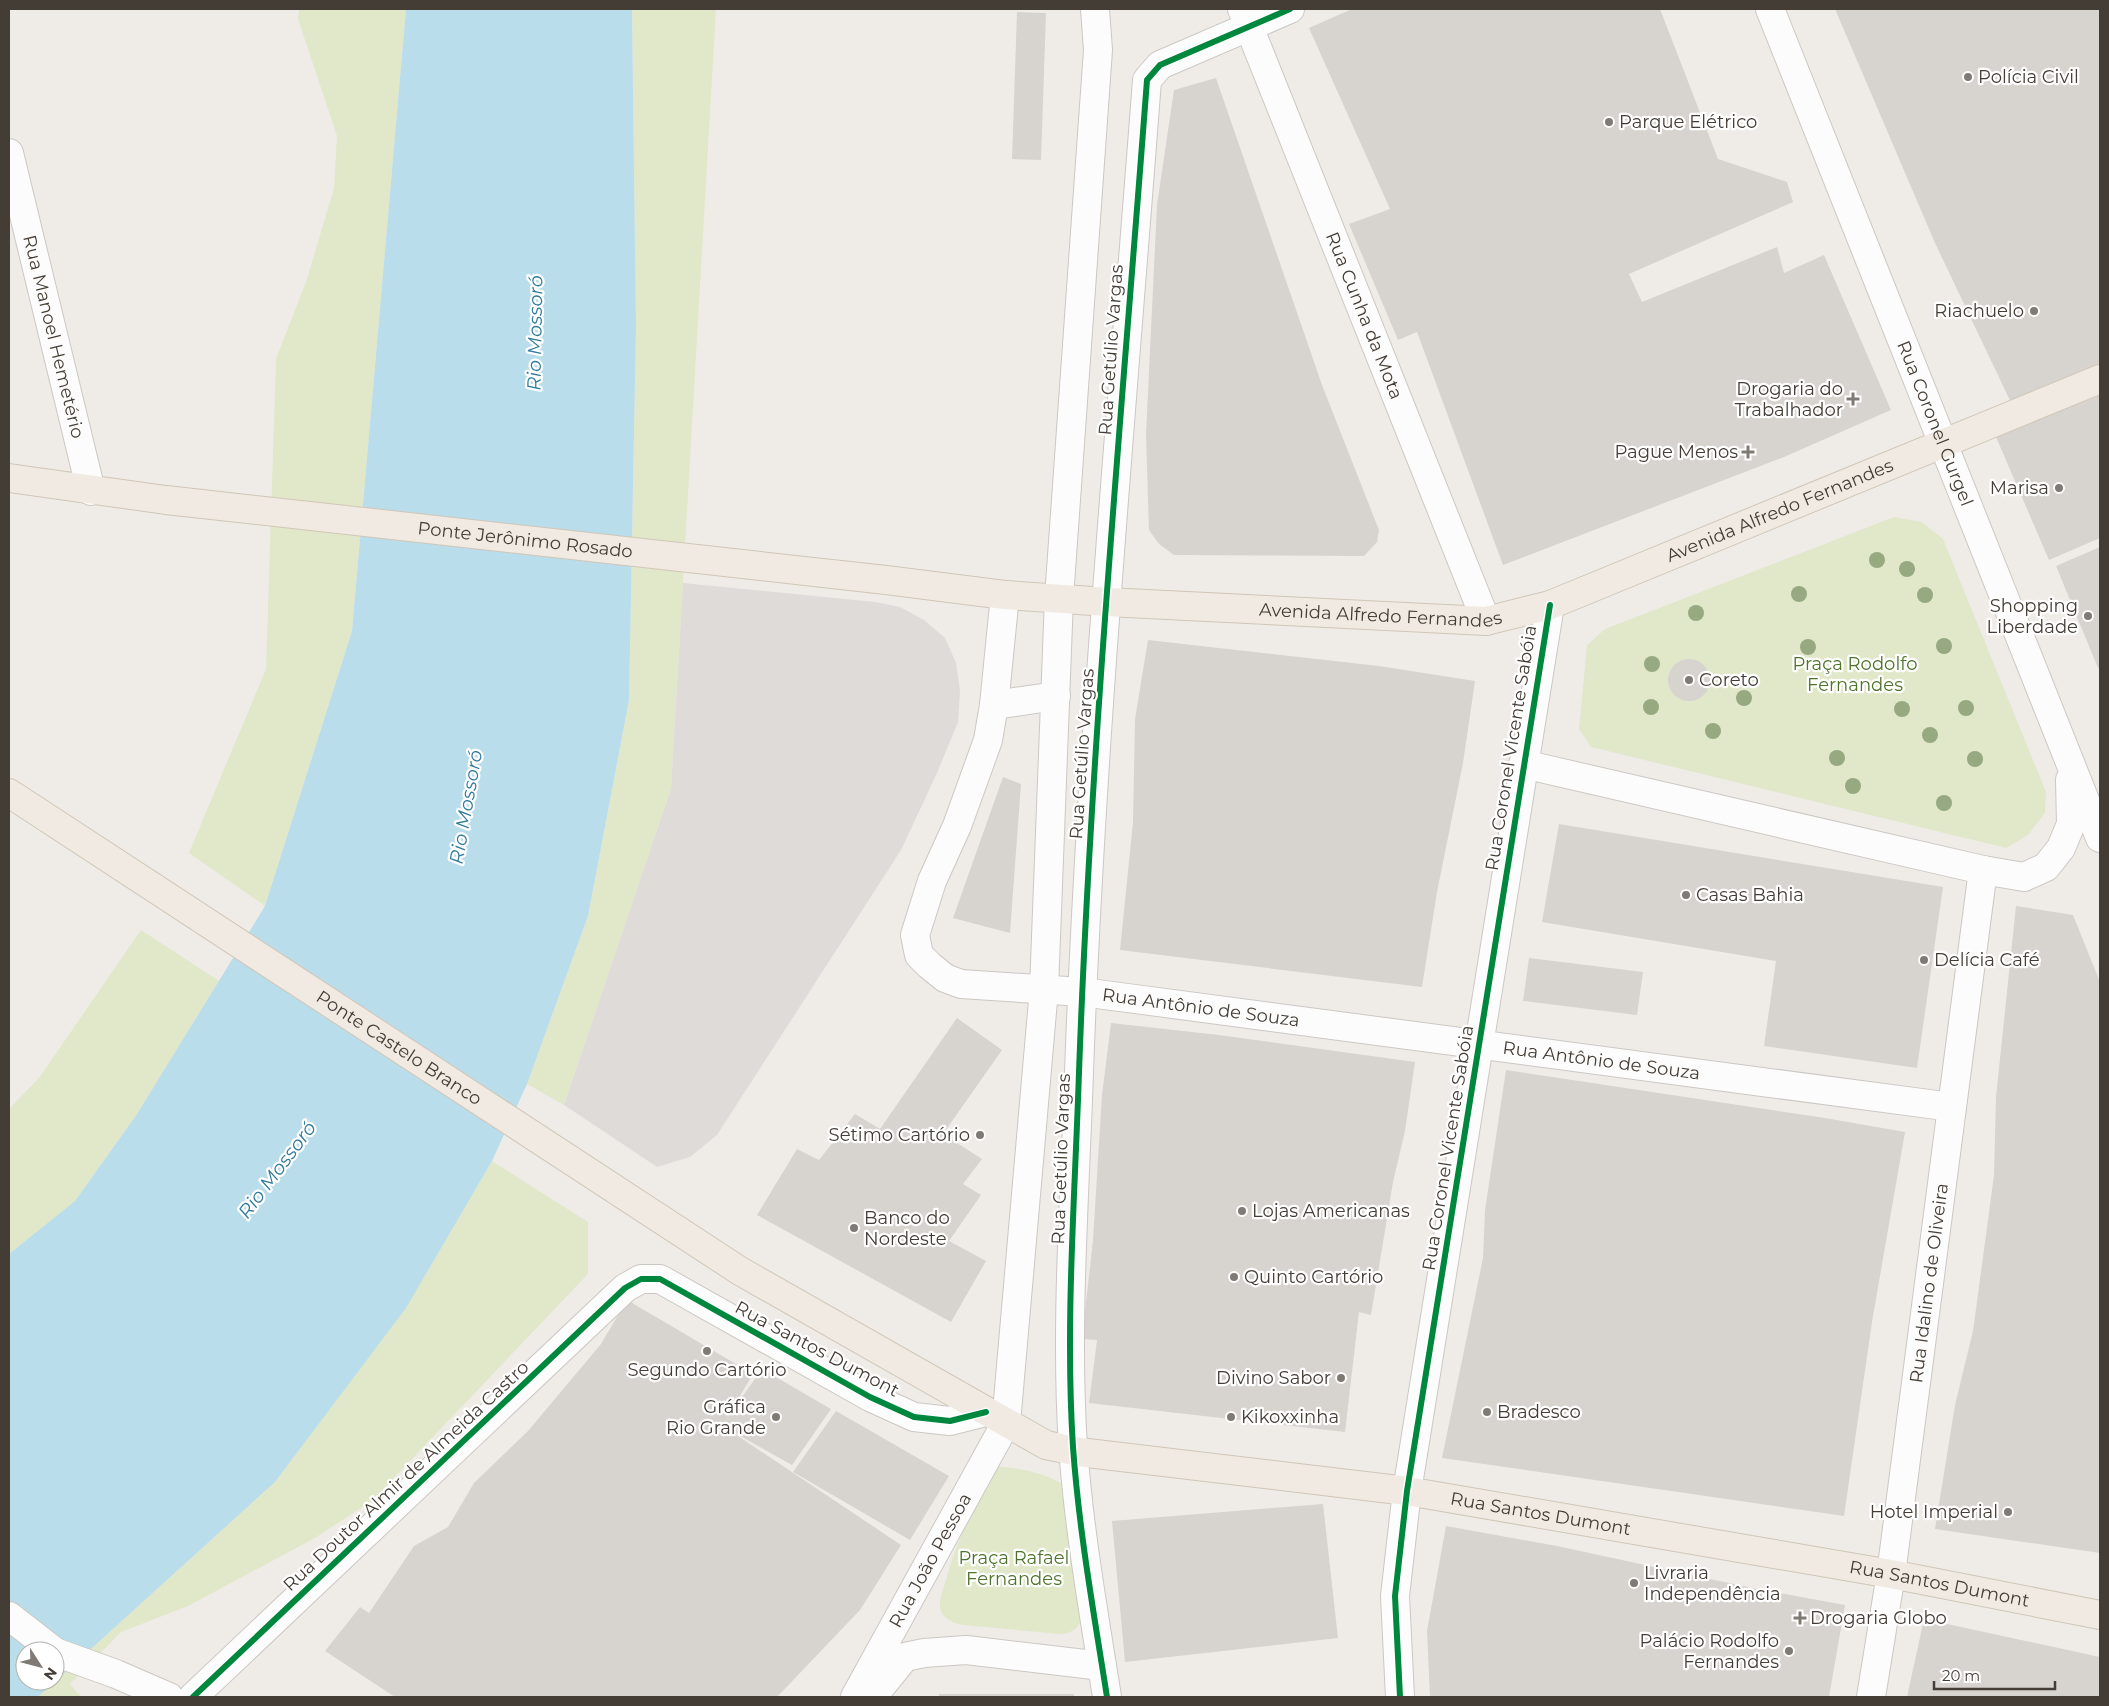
<svg xmlns="http://www.w3.org/2000/svg" width="2109" height="1706" font-family="Montserrat,sans-serif">
<style>
.green{fill:#e0e8c9}
.parking{fill:#dedbd8}
.water{fill:#baddeb;fill-rule:evenodd}
.building{fill:#d7d3cf}
.lines{fill:none;stroke-linecap:round;stroke-linejoin:round}
.minor-casing{stroke:#cbc8c4;stroke-width:30}
.major-casing{stroke:#d1c6b6;stroke-width:30}
.minor{stroke:#fdfcfc;stroke-width:28}
.major{stroke:#f0eae3;stroke-width:28}
.cycleway-casing{stroke:#fff;stroke-width:9}
.cycleway{stroke:#00873e;stroke-width:6}
.tree{fill:#96a980}
.poi-dot{fill:#807a74;stroke:#fff;stroke-width:2}
.labels{text-anchor:middle;dominant-baseline:central;stroke-width:4.5;stroke-linejoin:round;paint-order:stroke}
.poi-label{font-size:18px;fill:#443d35;stroke:#fff;text-anchor:start}
.street-label{font-size:18px;fill:#443d35;stroke:#fff}
.park-label{font-size:18px;fill:#4e732b;stroke:#fff}
.water-label{font-size:19px;font-style:italic;fill:#307a9c;stroke:#fff}
</style>
<rect width="100%" height="100%" fill="#efece8"/>
<!-- green -->
<path class="green" d="M299 9H406L352 631 265 906 189 853 266 669 276 359 307 279 334 188 337 136 298 19Z
M632 9H716L671 789 564 1105 527 1084 588 916 629 700 636 327Z
M1894 517 1922 522 1943 539 2046 792 2045 813 2028 835 2006 848 1591 747 1579 729 1587 645 1605 629Z
M141 930 219 981 137 1114 75 1201 9 1254V1109L39 1078Z
M492 1161 588 1222V1274L373 1500 315 1538 188 1606 121 1632 70 1684 81 1697H38L275 1482 400 1315Z
M997 1467C1014 1466 1053 1475 1064 1486L1082 1618C1078 1629 1071 1634 1060 1634L963 1625C953 1623 941 1618 940 1607 939 1598 944 1588 946 1580 957 1539 975 1503 997 1467Z"/>
<!-- parking -->
<path class="parking" d="M683 583 875 602 900 607 924 620 945 638 956 663 960 691 958 722 937 773 901 850 717 1135 690 1157 657 1167 564 1105 671 789Z"/>
<!-- water -->
<path class="water" d="M406 9H632L636 327 629 700 588 916 527 1084 492 1161 406 1308 275 1482 38 1697H9V1254L75 1201 137 1114 265 906 352 631ZM25 1651H55V1681H25Z"/>
<!-- building -->
<path class="building" d="M1352 9H1660L1718 159 1787 182 1793 202 1629 274 1642 302 1777 247 1784 273 1824 255 1891 410 1784 457 1503 565 1417 332 1398 340 1349 224 1390 209 1309 28Z
M1835 9H2100V379L2016 413 1935 243Z
M1017 12 1046 13 1041 160 1012 159Z
M1216 78 1322 385 1379 530 1377 542 1364 556 1174 555 1159 544 1149 530 1146 434 1157 205 1174 90Z
M2100 395V538L2049 560 1996 437Z
M2100 547V667L2098 668 2056 566Z
M1148 640 1379 666 1475 681 1463 763 1437 892 1422 987 1120 950 1133 822 1135 719Z
M1668 680a21 21 0 1 1 42 0a21 21 0 1 1-42 0Z
M1003 777 1021 784 1010 933 953 918Z
M1559 824 1943 887 1917 1068 1764 1046 1776 961 1542 922Z
M2016 906 2073 915 2100 982V1553L1935 1529 1955 1405 1973 1331 1986 1235 1994 1175 1996 1097Z
M1529 958 1643 972 1637 1015 1523 1001Z
M957 1018 1002 1050 943 1134 982 1159 963 1184 981 1195 949 1241 986 1261 951 1322 757 1215 797 1149 819 1160 855 1114 880 1129Z
M1111 1023 1219 1035 1415 1062 1405 1131 1393 1182 1371 1315 1359 1312 1345 1432 1089 1403 1097 1340 1082 1339 1093 1240 1102 1095Z
M1506 1070 1825 1118 1905 1132 1872 1322 1844 1516 1442 1458 1483 1258 1485 1210Z
M627 1300 753 1374 725 1421 762 1369 831 1409 792 1465 726 1428 901 1545 860 1610 777 1697H395L325 1651 360 1607 369 1613 414 1546 448 1527 474 1483 528 1431 601 1344Z
M836 1411 949 1476 910 1540 793 1472Z
M1323 1504 1338 1638 1125 1662 1112 1521Z
M1446 1526 1557 1546 1752 1588 1845 1605 1829 1697H1430L1427 1631Z
M1924 1619 2100 1657V1697H1907Z
M939 1694H1074V1697H939Z"/>
<g class="lines">
<!-- minor casing -->
<g class="minor-casing">
<g id="minor">
<path id="s1" d="M1242 9 1486 621"/>
<path id="s2" d="M1770 9 2100 838"/>
<path id="s3" d="M9 153 91 491"/>
<path id="s4" d="M1005 595 994 705 988 740 957 826 932 881 915 935 919 955 929 965 945 978 961 984 1082 992 1952 1107"/>
<path d="M994 705 1056 696"/>
<path d="M1523 764 1983 870 2024 877 2046 867 2061 848 2071 824 2070 780"/>
<path d="M9 1616 54 1651"/>
<path d="M55 1652 116 1674 169 1697"/>
<path d="M193 1697 625 1288 641 1279H660L870 1397 914 1417 950 1421 986 1412"/>
<path id="s5" d="M855 1697 1006 1423 1044 989 1059 598 1098 50 1095 9"/>
<path d="M875 1697 879 1689 905 1657 924 1653 966 1650 1102 1666"/>
<path d="M1107 1697C1094 1614 1079 1531 1073 1447 1065 1325 1075 1195 1079 1072 1091 741 1122 411 1147 80L1160 65 1290 9"/>
<path d="M1400 1697 1395 1596 1407 1491 1550 605"/>
<path id="s6" d="M1871 1697 1891 1574 1983 870"/>
</g>
</g>
<!-- major casing -->
<g class="major-casing">
<g id="major">
<path id="s7" d="M9 478 166 500 886 580 1005 595 1107 602 1486 621 1550 605 2100 379"/>
<path id="s8" d="M9 793 740 1271 1046 1445 1079 1452 1407 1491 1891 1574 2100 1615"/>
</g>
</g>
<!-- minor -->
<use href="#minor" class="minor"/>
<!-- major -->
<use href="#major" class="major"/>
<!-- cycleway casing -->
<g class="cycleway-casing">
<path id="cycleway" d="M193 1697 625 1288 641 1279H660L870 1397 914 1417 950 1421 986 1412
M1107 1697C1094 1614 1079 1531 1073 1447 1065 1325 1075 1195 1079 1072 1091 741 1122 411 1147 80L1160 65 1290 9
M1400 1697 1395 1596 1407 1491 1550 605"/>
</g>
<!-- cycleway -->
<use href="#cycleway" class="cycleway"/>
</g>
<!-- trees -->
<g class="tree">
<circle cx="1877" cy="560" r="8"/>
<circle cx="1907" cy="569" r="8"/>
<circle cx="1799" cy="594" r="8"/>
<circle cx="1925" cy="595" r="8"/>
<circle cx="1696" cy="613" r="8"/>
<circle cx="1944" cy="646" r="8"/>
<circle cx="1808" cy="647" r="8"/>
<circle cx="1652" cy="664" r="8"/>
<circle cx="1744" cy="698" r="8"/>
<circle cx="1651" cy="707" r="8"/>
<circle cx="1966" cy="708" r="8"/>
<circle cx="1902" cy="709" r="8"/>
<circle cx="1713" cy="731" r="8"/>
<circle cx="1930" cy="735" r="8"/>
<circle cx="1837" cy="758" r="8"/>
<circle cx="1975" cy="759" r="8"/>
<circle cx="1853" cy="786" r="8"/>
<circle cx="1944" cy="803" r="8"/>
</g>
<!-- markers -->
<g class="poi-dot">
<circle cx="1968" cy="77" r="5"/>
<circle cx="1609" cy="122" r="5"/>
<circle cx="2034" cy="311" r="5"/>
<path d="M1850.5 391.5h5v5h5v5h-5v5h-5v-5h-5v-5h5z"/>
<path d="M1745.5 444.5h5v5h5v5h-5v5h-5v-5h-5v-5h5z"/>
<circle cx="2059" cy="488" r="5"/>
<circle cx="2088" cy="616" r="5"/>
<circle cx="1689" cy="680" r="5"/>
<circle cx="1686" cy="895" r="5"/>
<circle cx="1924" cy="960" r="5"/>
<circle cx="980" cy="1135" r="5"/>
<circle cx="1242" cy="1211" r="5"/>
<circle cx="854" cy="1228" r="5"/>
<circle cx="1234" cy="1277" r="5"/>
<circle cx="707" cy="1351" r="5"/>
<circle cx="1341" cy="1378" r="5"/>
<circle cx="1487" cy="1412" r="5"/>
<circle cx="776" cy="1417" r="5"/>
<circle cx="1231" cy="1417" r="5"/>
<circle cx="2008" cy="1512" r="5"/>
<circle cx="1634" cy="1583" r="5"/>
<path d="M1797.5 1610.5h5v5h5v5h-5v5h-5v-5h-5v-5h5z"/>
<circle cx="1789" cy="1651" r="5"/>
</g>
<g class="labels">
<!-- poi labels -->
<g class="poi-label">
<text x="1978" y="77">Polícia Civil</text>
<text x="1619" y="122">Parque Elétrico</text>
<text x="2024" y="311" text-anchor="end">Riachuelo</text>
<text x="1843" y="389" text-anchor="end">Drogaria do<tspan x="1843" dy="21">Trabalhador</tspan></text>
<text x="1738" y="452" text-anchor="end">Pague Menos</text>
<text x="2049" y="488" text-anchor="end">Marisa</text>
<text x="2078" y="606" text-anchor="end">Shopping<tspan x="2078" dy="21">Liberdade</tspan></text>
<text x="1699" y="680">Coreto</text>
<text x="1696" y="895">Casas Bahia</text>
<text x="1934" y="960">Delícia Café</text>
<text x="970" y="1135" text-anchor="end">Sétimo Cartório</text>
<text x="1252" y="1211">Lojas Americanas</text>
<text x="864" y="1218">Banco do<tspan x="864" dy="21">Nordeste</tspan></text>
<text x="1244" y="1277">Quinto Cartório</text>
<text x="707" y="1370" text-anchor="middle">Segundo Cartório</text>
<text x="1331" y="1378" text-anchor="end">Divino Sabor</text>
<text x="766" y="1407" text-anchor="end">Gráfica<tspan x="766" dy="21">Rio Grande</tspan></text>
<text x="1497" y="1412">Bradesco</text>
<text x="1241" y="1417">Kikoxxinha</text>
<text x="1998" y="1512" text-anchor="end">Hotel Imperial</text>
<text x="1644" y="1573">Livraria<tspan x="1644" dy="21">Independência</tspan></text>
<text x="1810" y="1618">Drogaria Globo</text>
<text x="1779" y="1641" text-anchor="end">Palácio Rodolfo<tspan x="1779" dy="21">Fernandes</tspan></text>
</g>
<!-- street labels -->
<g class="street-label">
<text stroke="none"><textPath href="#s1" startOffset="330">Rua Cunha da Mota</textPath></text>
<text stroke="none"><textPath href="#s3" startOffset="189">Rua Manoel Hemetério</textPath></text>
<text transform="translate(1111 350) rotate(-86)">Rua Getúlio Vargas</text>
<text stroke="none"><textPath href="#s2" startOffset="446">Rua Coronel Gurgel</textPath></text>
<text stroke="none"><textPath href="#s7" startOffset="1799">Avenida Alfredo Fernandes</textPath></text>
<text stroke="none"><textPath href="#s7" startOffset="520">Ponte Jerônimo Rosado</textPath></text>
<text stroke="none"><textPath href="#s7" startOffset="1379">Avenida Alfredo Fernandes</textPath></text>
<text transform="translate(1511 748) rotate(-81)">Rua Coronel Vicente Sabóia</text>
<text transform="translate(1082 754) rotate(-86)">Rua Getúlio Vargas</text>
<text stroke="none"><textPath href="#s4" startOffset="668">Rua Antônio de Souza</textPath></text>
<text stroke="none"><textPath href="#s8" startOffset="466">Ponte Castelo Branco</textPath></text>
<text stroke="none"><textPath href="#s4" startOffset="1072">Rua Antônio de Souza</textPath></text>
<text transform="translate(1448 1148) rotate(-81)">Rua Coronel Vicente Sabóia</text>
<text transform="translate(1061 1159) rotate(-88)">Rua Getúlio Vargas</text>
<text stroke="none"><textPath href="#s6" startOffset="418">Rua Idalino de Oliveira</textPath></text>
<text transform="translate(817 1349) rotate(28)">Rua Santos Dumont</text>
<text transform="translate(406 1476) rotate(-43)">Rua Doutor Almir de Almeida Castro</text>
<text stroke="none"><textPath href="#s8" startOffset="1725">Rua Santos Dumont</textPath></text>
<text stroke="none"><textPath href="#s5" startOffset="156">Rua João Pessoa</textPath></text>
<text stroke="none"><textPath href="#s8" startOffset="2130">Rua Santos Dumont</textPath></text>
</g>
<!-- park labels -->
<g class="park-label">
<text x="1855" y="664">Praça Rodolfo<tspan x="1855" dy="21">Fernandes</tspan></text>
<text x="1014" y="1558">Praça Rafael<tspan x="1014" dy="21">Fernandes</tspan></text>
</g>
<!-- water labels -->
<g class="water-label">
<text transform="translate(535 333) rotate(-89)">Rio Mossoró</text>
<text transform="translate(466 807) rotate(-80)">Rio Mossoró</text>
<text transform="translate(277 1170) rotate(-53)">Rio Mossoró</text>
</g>
</g>
<!-- border -->
<rect width="2109" height="1706" fill="none" stroke="#443d35" stroke-width="20"/>
<!-- north arrow -->
<g transform="translate(40 1666) rotate(126)"><circle r="24" fill="#ffffff" stroke="#b4b1ae"/>
<path d="M0-4L9 19L0 12L-9 19Z" fill="#807a74"/>
<text y="-8" font-size="14" font-weight="bold" text-anchor="middle" fill="#443d35">N</text>
</g>
<!-- scale -->
<path d="M1934 1681v8h121v-8" fill="none" stroke="#443d35" stroke-width="2.5"/>
<text x="1942" y="1681" font-size="15" fill="#443d35" stroke="#ffffff" stroke-width="4" paint-order="stroke">20 m</text>
</svg>
